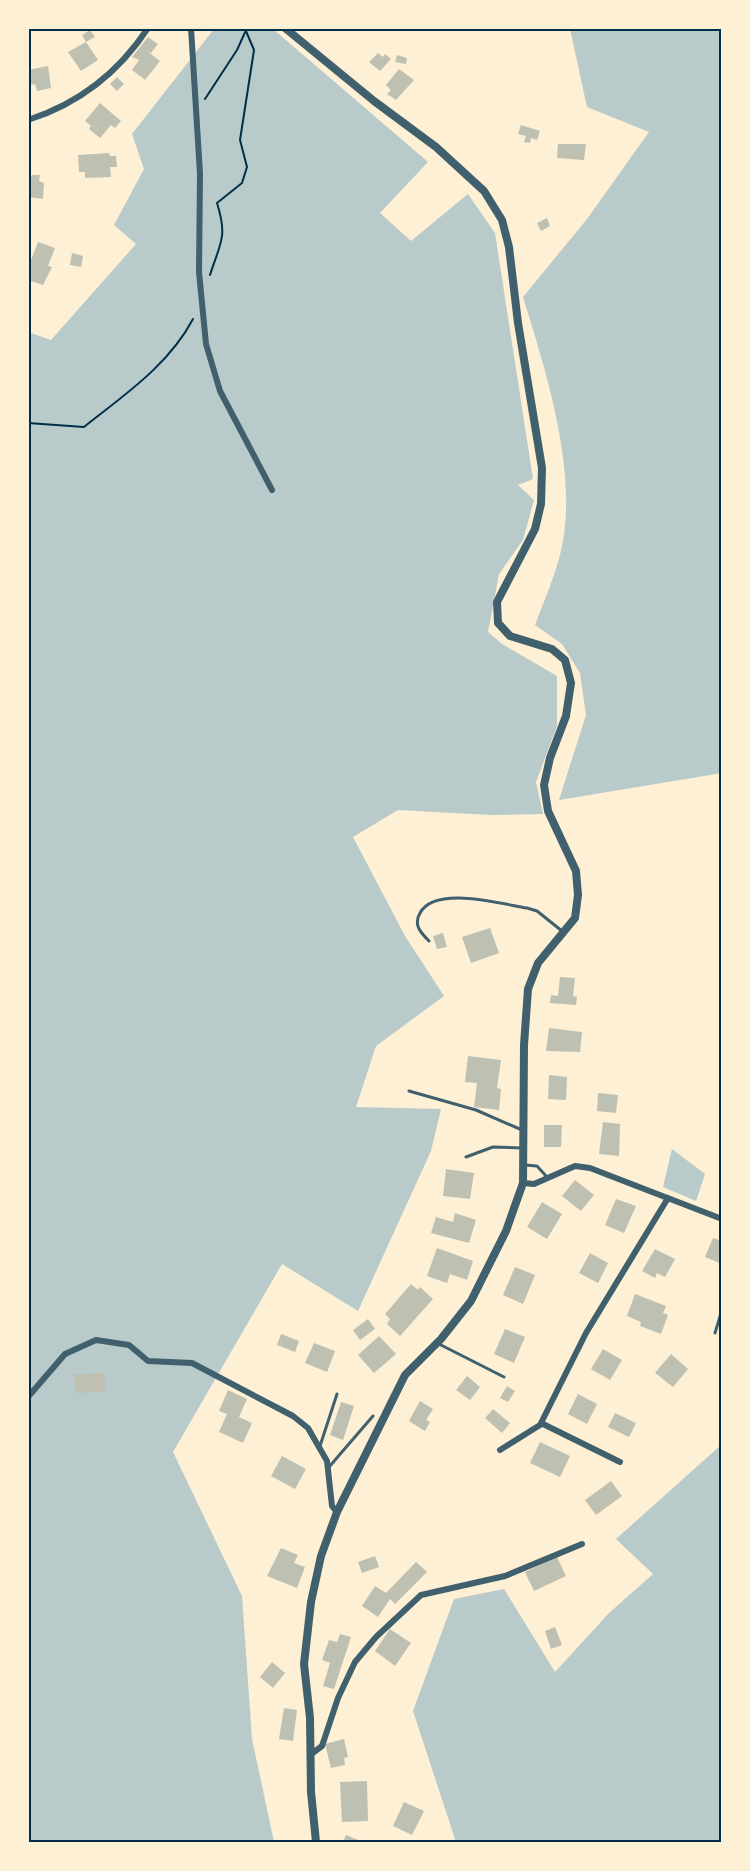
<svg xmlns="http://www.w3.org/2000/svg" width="750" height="1871" font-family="'IBM Plex Sans',sans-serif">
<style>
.green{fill:#b9caca}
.building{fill:#bec0b2}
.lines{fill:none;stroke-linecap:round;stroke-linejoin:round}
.path{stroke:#003049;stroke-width:2}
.service{stroke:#3f606c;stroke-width:3}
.minor{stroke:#3f606c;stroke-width:6}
.tertiary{stroke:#3f606c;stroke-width:8}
.neatline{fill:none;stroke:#003049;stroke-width:2}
</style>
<rect width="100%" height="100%" fill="#fdf0d5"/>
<!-- green -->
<path class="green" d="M214 29H273L428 162 380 213 411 241 468 194 495 233 533 479 518 485 534 500 523 540 499 574 488 632 502 644 557 676V726L536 782 543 814 491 815 398 810 353 837 405 936 444 996 376 1046 356 1107 441 1109 431 1151 358 1311 282 1264 173 1452 242 1596 252 1739 274 1842H29L28 332 51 340 136 244 114 225 144 169 132 134Z
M570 29H721L722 773 559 800 586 715 580 673 562 644 535 625C544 601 555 576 561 551 579 473 546 372 523 297L587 219 649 132 587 107Z
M672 1149 705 1174 696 1201 663 1187Z
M721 1445V1842H456L413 1711 454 1599 504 1589 555 1672 609 1613 653 1574 616 1539Z"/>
<!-- building -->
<path class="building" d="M90 30 95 37 86 42 82 35Z
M148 37 158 44 151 53 147 51 160 61 145 80 132 70 139 60 132 57Z
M86 42 98 60 81 71 68 52Z
M378 53 383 57 385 54 391 59 380 71 369 62Z
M397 55 407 58 406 64 395 62Z
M48 66 51 88 37 91 35 84 28 85V70Z
M399 69 414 80 396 100 387 94 391 90 386 85Z
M117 77 124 84 117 91 110 84Z
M100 103 121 121 115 128 111 125 100 138 89 129 91 126 85 121Z
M521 125 540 131 537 140 531 138 530 143 524 142 526 136 518 134Z
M558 144H586L584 160 557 158Z
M109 153 110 156H116L117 167H110L111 177 85 178V172H79L78 155Z
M33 175H40L39 181 44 183 43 199 28 197V177Z
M547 218 550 226 541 231 537 223Z
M38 242 55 248 48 266 52 267 43 285 28 280V261L31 260Z
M72 253 83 256 81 267 70 265Z
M490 928 499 953 471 963 462 937Z
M443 933 447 947 437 949 433 936Z
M560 977 575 978 573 996 577 997 576 1005 550 1003 551 995 558 996Z
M549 1028 582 1032 580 1052 546 1051Z
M468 1056 501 1060 497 1088 501 1089 499 1110 474 1107 477 1083 465 1082Z
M549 1075 567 1077 566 1100 548 1099Z
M598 1093 618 1095 616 1113 597 1111Z
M603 1122 620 1124 619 1156 599 1154Z
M544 1125H562L561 1147H544Z
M446 1169 474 1173 470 1199 443 1196Z
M575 1180 594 1195 581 1211 562 1196Z
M616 1199 636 1206 624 1233 605 1225Z
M542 1202 562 1214 547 1239 527 1227Z
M455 1213 476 1220 469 1243 431 1233 436 1217 453 1222Z
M713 1238 722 1241V1264L705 1257Z
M437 1248 473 1261 467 1280 450 1274 447 1283 427 1276Z
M655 1249 675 1259 665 1277 657 1273 655 1278 642 1271Z
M590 1253 608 1263 598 1283 579 1273Z
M515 1267 535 1275 523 1304 503 1295Z
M411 1284 418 1290 420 1287 433 1299 400 1336 387 1324 390 1319 385 1314Z
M635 1294 666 1306 663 1313 668 1315 661 1334 640 1326 641 1322 627 1316Z
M368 1319 375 1329 360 1340 353 1330Z
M505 1329 525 1337 514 1363 494 1354Z
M281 1334 299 1341 295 1352 277 1345Z
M379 1336 396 1354 374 1373 358 1355Z
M314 1343 335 1351 327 1372 305 1363Z
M603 1349 622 1360 610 1380 591 1369Z
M671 1354 688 1369 673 1387 655 1373Z
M105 1373 106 1392 75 1393 74 1374Z
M467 1376 480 1387 470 1400 456 1390Z
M507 1386 515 1391 508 1402 500 1398Z
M228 1390 247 1399 239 1417 252 1423 243 1443 219 1432 227 1414 219 1411Z
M578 1394 597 1404 587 1424 568 1414Z
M420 1401 433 1409 426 1420 430 1422 425 1431 409 1421Z
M341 1402 354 1406 343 1440 330 1435Z
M493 1409 510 1423 502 1433 485 1418Z
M615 1413 636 1423 629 1437 608 1427Z
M540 1442 570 1456 560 1477 530 1463Z
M282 1456 306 1469 295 1489 271 1476Z
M611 1481 622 1496 596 1515 585 1500Z
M281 1548 298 1555 294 1563 305 1567 297 1588 267 1576Z
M375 1556 379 1567 362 1573 358 1562Z
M557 1557 566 1576 534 1591 525 1572Z
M416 1562 427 1572 395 1604 390 1599 378 1617 362 1606 375 1586 386 1593Z
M555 1627 562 1645 551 1649 545 1631Z
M390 1629 411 1643 395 1666 375 1651Z
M340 1634 351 1637 334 1689 323 1686 330 1663 322 1660 329 1640 337 1642Z
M272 1662 285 1673 273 1688 260 1677Z
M284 1708 297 1710 293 1741 279 1739Z
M344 1739 348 1757 344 1758 345 1765 331 1768 325 1744Z
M367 1781 368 1821 342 1822 340 1782Z
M404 1802 424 1811 412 1835 393 1826Z
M346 1835 363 1842H343Z"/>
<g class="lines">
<!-- path -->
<path class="path" d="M205 99 237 50 247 28
M210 275C220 243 228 238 217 203L242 183 247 167 240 140 254 50 246 31
M28 423 84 427C124 395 168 366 193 319"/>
<!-- service -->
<path class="service" d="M429 941C421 933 413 925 420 913 435 885 501 904 527 908L537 911 562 931
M409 1091 476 1110 522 1130
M466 1157 493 1147 522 1148
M525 1165 537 1166 547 1177
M715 1333 722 1310
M439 1344 504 1377
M320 1446 337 1394
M329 1467 373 1416"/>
<!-- minor -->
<path class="minor" d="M191 28 200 174 199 272 206 344 220 391 272 490
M28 120C78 104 119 72 148 28
M523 1183 534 1184 575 1166 590 1168 722 1219
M28 1397 65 1354 96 1340 129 1345 148 1361 192 1363 293 1416 308 1428 327 1461 332 1506 337 1512
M541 1423 620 1462
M500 1450 540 1425 586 1333 668 1198
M310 1755 322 1746 338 1698 355 1662 376 1637 421 1595 505 1576 582 1544"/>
<!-- tertiary -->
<path class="tertiary" d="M285 28 374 101 436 147 484 191 502 220 509 247 518 323 542 468 541 504 535 529 497 602 498 623 510 636 552 649 565 660 571 683 566 716 550 758 544 785 548 811 576 871 578 895 575 918 538 963 528 989 524 1045 523 1183 506 1231 471 1301 441 1339 405 1375 337 1512 321 1556 311 1602 304 1664 310 1718 311 1792 316 1842"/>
</g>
<!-- border -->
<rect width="750" height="1871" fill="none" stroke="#fdf0d5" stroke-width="60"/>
<rect x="30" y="30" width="690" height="1811" class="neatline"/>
</svg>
